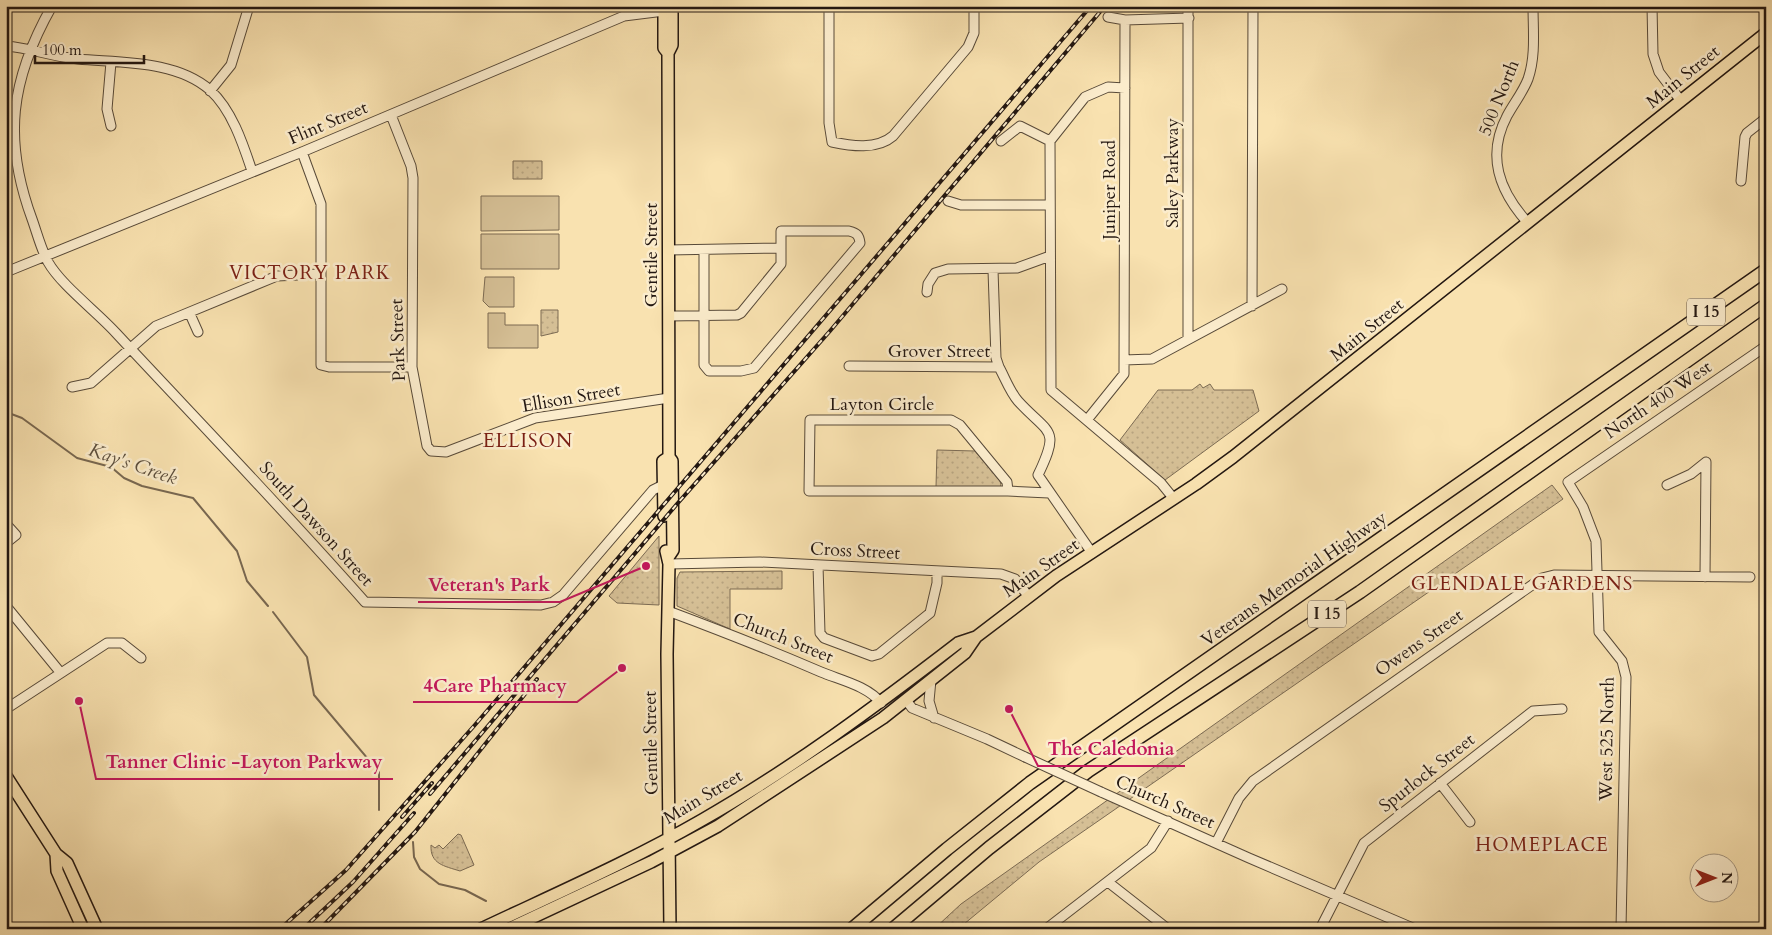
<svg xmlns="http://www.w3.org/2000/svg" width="1772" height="935" font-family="Cardo,serif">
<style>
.grass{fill:url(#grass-dots);stroke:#7c6b53}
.pitch{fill:#d5bf95;stroke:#7c6b53}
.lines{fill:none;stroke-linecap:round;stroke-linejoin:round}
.stream{stroke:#786750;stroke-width:2}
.minor-casing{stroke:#584a39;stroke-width:11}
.major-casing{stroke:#231711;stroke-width:14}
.highway-casing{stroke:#231711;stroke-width:15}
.minor{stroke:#fbeccc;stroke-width:9}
.major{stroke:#f9e2b0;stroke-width:11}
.highway{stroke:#f9e2b0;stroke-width:12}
.rail-casing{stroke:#231711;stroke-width:4}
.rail{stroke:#fbeccc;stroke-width:2;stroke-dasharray:5.5;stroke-linecap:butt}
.minor-bridge-casing{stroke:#584a39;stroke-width:11;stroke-linecap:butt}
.minor-bridge{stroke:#fbeccc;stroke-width:9}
.labels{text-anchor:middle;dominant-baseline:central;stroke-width:5;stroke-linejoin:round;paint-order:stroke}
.shield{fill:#fbeccc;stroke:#645749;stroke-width:1}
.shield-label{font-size:16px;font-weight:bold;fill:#231711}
.street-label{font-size:18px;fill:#231711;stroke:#fbeccc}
.neighbourhood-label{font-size:19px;letter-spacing:1px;fill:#7a1f14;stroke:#fbeccc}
.water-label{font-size:19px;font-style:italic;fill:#5b4d3b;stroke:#fbeccc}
.leader{fill:none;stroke:#c2185b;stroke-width:2}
.callout-dot{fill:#c2185b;stroke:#fbeccc;stroke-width:2}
.callout-label{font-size:19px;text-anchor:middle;font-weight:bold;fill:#c2185b;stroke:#fbeccc;stroke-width:5;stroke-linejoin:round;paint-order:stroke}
</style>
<defs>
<pattern id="grass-dots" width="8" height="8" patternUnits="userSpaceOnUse" patternTransform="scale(1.25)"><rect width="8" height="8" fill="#d5bf95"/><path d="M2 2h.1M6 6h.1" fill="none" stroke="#b7a37f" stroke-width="1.8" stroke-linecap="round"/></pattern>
</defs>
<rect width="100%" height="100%" fill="#f9e2b0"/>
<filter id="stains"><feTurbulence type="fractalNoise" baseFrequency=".004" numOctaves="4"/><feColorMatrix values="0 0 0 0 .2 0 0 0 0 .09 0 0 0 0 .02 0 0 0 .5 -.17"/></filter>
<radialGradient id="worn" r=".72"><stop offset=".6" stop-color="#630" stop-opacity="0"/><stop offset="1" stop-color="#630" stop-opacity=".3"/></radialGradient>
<!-- grass -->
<path class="grass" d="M513 161H542V179H513Z
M541 310H558V332L541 336Z
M1200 384 1203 388 1210 384 1214 390H1253L1259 411 1165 480 1120 440 1158 390H1192Z
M937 450 975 451 1000 481 1001 485 999 488 936 487Z
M1552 485 1563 499 1039 862 958 929H934L961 904Z
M659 536V605L617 603 609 596Z
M782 571V589H730V629L677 606V578L680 572Z
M458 834 461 835 474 865 460 871C444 866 430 864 431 845L435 848 439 845 443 849Z"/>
<!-- pitch -->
<path class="pitch" d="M481 196H559V230L481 231Z
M481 234H559V269H481Z
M485 277H514V307H489L483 301Z
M488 313H505V325H538V348H488Z"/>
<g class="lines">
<!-- stream -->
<path class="stream" d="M6 412 22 418 77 458 111 467 124 478 142 486 193 498 237 551 247 581 268 606
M273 612 307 657 314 695 379 772V810
M413 842 414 857 420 869 439 884 465 890 486 901"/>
<!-- minor casing -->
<g class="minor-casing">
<path id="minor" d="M52 6C10 80 3 140 32 219 37 233 41 249 48 262 61 285 97 312 116 333 199 422 284 510 365 602L541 605 553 602 563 595 653 490 663 485
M829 6V123L832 142C851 146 877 150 893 136L968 47 974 33V6
M1652 6 1653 54 1659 72 1681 101
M1108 17 1125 20 1189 18
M6 46C31 48 53 57 78 59 120 63 176 60 210 90 232 110 243 144 252 171
M1125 88 1108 87 1085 97 1050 141 1051 390 1161 483 1174 499
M210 91 231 65 249 6
M391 115 411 166 413 178 412 367 427 446 431 451 446 452 535 418 669 398
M111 126 107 109 111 62
M1001 141 1020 126 1050 141
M302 152 321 204V365L329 367H412
M1741 181 1745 137 1747 133 1766 118
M948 201 961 205H1050
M1528 223C1499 191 1486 156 1507 116 1514 103 1523 92 1528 79 1536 56 1533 30 1533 6
M668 250 781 248
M993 270 996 358 999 367
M6 272 302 152 624 16 664 11
M927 292 928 284 935 273 948 269 1017 268 1050 256
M1252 306 1253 6
M190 314 198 332
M669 316 737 315 741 313 781 264V231H849C857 233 859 235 860 243L754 368 741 371H709L704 365V250
M1188 339V6
M1124 360 1152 359 1282 289
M849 366 999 367C1005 378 1010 392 1018 401 1049 435 1061 427 1038 475L1092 553
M72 387 91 383 156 326 277 276 319 274
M1087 420 1124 374 1125 20
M1667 485 1691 474 1706 462
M1008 491 1007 482 960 425 951 420H810L809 491H1008L1049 493
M6 524 16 535 6 543
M669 564 760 562 1001 574 1015 579 1029 597
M818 565 820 633 824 638 872 656 879 654 930 613 937 583V571
M1705 577 1706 462
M6 606 60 672
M668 611C719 630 770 650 821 672 840 680 868 686 881 703
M931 680 929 701 934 718
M906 700 912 708 987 739 1025 757
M6 709 107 643H122L141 658
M1440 783 1470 822
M1101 792 1249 858 1415 929
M1216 843 1239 798 1253 781 1542 578 1554 575 1750 577
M1108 882 1168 929
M1046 929 1151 848 1168 821
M1320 929 1364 843 1533 711 1562 709
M1621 929 1626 677 1622 661 1599 632 1596 541 1583 507 1568 482 1766 346"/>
</g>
<!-- major casing -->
<g class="major-casing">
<path id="major" d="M664 6V48L668 53
M664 516 663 461 669 457
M666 551 669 564 667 654 670 929
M669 556 673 550 672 461 669 457 668 53 672 45V6
M6 776 56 854 67 863 97 929
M56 854 57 871 83 929
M481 929C555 894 631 861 702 820 793 768 876 706 958 643L976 637 1056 576 1196 484 1233 457 1766 33
M508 929 651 862 718 826 883 718 965 653 976 637"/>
</g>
<!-- highway casing -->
<g class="highway-casing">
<path id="highway" d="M852 929 947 849 1030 783 1766 270
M893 929 989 848 1088 771 1360 592 1766 305"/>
</g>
<!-- minor -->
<use href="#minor" class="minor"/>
<!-- major -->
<use href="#major" class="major"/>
<!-- highway -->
<use href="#highway" class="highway"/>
<!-- rail casing -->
<g class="rail-casing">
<path id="rail" d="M430 794 677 504 830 331 1105 6
M402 817 432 783
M280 929 346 870 474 726 1091 6
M303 929 353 882 414 813
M320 929 415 832 537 679"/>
</g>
<!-- rail -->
<use href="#rail" class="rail"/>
<!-- minor-bridge casing -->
<g class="minor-bridge-casing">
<path id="minor-bridge" d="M1025 757 1101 792"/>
</g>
<!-- minor-bridge -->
<use href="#minor-bridge" class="minor-bridge"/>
</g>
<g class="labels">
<!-- shield labels -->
<g class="shield">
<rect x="1687" y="298.5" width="38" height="27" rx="4"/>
<rect x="1308" y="600.5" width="38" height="27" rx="4"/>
</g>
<g class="shield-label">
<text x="1706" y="312">I 15</text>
<text x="1327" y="614">I 15</text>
</g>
<!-- street labels -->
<g class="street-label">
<text transform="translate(1683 77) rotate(-39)">Main Street</text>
<text transform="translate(1499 98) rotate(-68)">500 North</text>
<text transform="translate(328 123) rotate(-23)">Flint Street</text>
<text transform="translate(1172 173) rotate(-90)">Saley Parkway</text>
<text transform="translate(1109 190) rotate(-90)">Juniper Road</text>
<text transform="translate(651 255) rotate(-90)">Gentile Street</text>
<text transform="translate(1367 330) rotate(-39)">Main Street</text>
<text transform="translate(398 340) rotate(-92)">Park Street</text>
<text x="939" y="351">Grover Street</text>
<text transform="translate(571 398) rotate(-10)">Ellison Street</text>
<text transform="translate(1658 400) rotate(-34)">North 400 West</text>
<text x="882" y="404">Layton Circle</text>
<text transform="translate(316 524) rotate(48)">South Dawson Street</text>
<text transform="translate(855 551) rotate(3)">Cross Street</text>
<text transform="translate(1041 568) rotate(-35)">Main Street</text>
<text transform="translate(1294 579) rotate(-35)">Veterans Memorial Highway</text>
<text transform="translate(783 638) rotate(22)">Church Street</text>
<text transform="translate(1419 643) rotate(-35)">Owens Street</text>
<text transform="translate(1607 739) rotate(-89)">West 525 North</text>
<text transform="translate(651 743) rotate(-91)">Gentile Street</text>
<text transform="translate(1427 773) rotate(-38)">Spurlock Street</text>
<text transform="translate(703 797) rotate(-31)">Main Street</text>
<text transform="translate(1165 802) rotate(24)">Church Street</text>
</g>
<!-- neighbourhood labels -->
<g class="neighbourhood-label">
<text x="310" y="273">VICTORY PARK</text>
<text x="528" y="441">ELLISON</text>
<text x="1522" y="584">GLENDALE GARDENS</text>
<text x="1542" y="845">HOMEPLACE</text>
</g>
<!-- water labels -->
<g class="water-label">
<text transform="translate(133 464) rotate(19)">Kay's Creek</text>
</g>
</g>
<!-- callouts -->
<path class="leader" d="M646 566L560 602H418M622 668L577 702H413M1009 709L1038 766H1185M79 701L96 779H393"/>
<g class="callout-dot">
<circle cx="646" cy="566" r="5"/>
<circle cx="622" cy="668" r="5"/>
<circle cx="1009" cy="709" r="5"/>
<circle cx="79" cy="701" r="5"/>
</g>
<g class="callout-label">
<text x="489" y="591">Veteran's Park</text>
<text x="495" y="692">4Care Pharmacy</text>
<text x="1111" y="755">The Caledonia</text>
<text x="244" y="768">Tanner Clinic -Layton Parkway</text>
</g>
<!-- margin -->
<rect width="1772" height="935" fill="none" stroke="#f9e2b0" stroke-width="25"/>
<rect x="8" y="8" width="1757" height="920" fill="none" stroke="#231711" stroke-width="2.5"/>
<rect x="12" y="12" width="1747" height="910" fill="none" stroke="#231711"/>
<!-- north arrow -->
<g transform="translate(1714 878) rotate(90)"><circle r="24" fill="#fbeccc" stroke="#a59781"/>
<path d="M0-4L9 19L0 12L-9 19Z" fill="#8f2418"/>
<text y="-8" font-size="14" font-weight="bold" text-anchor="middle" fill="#231711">N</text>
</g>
<!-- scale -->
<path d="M35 55v8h109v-8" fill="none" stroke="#231711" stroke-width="2.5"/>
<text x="42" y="55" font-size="15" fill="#231711" stroke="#fbeccc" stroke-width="4" paint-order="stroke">100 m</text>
<rect width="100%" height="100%" filter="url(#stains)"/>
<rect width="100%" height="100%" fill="url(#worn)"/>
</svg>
